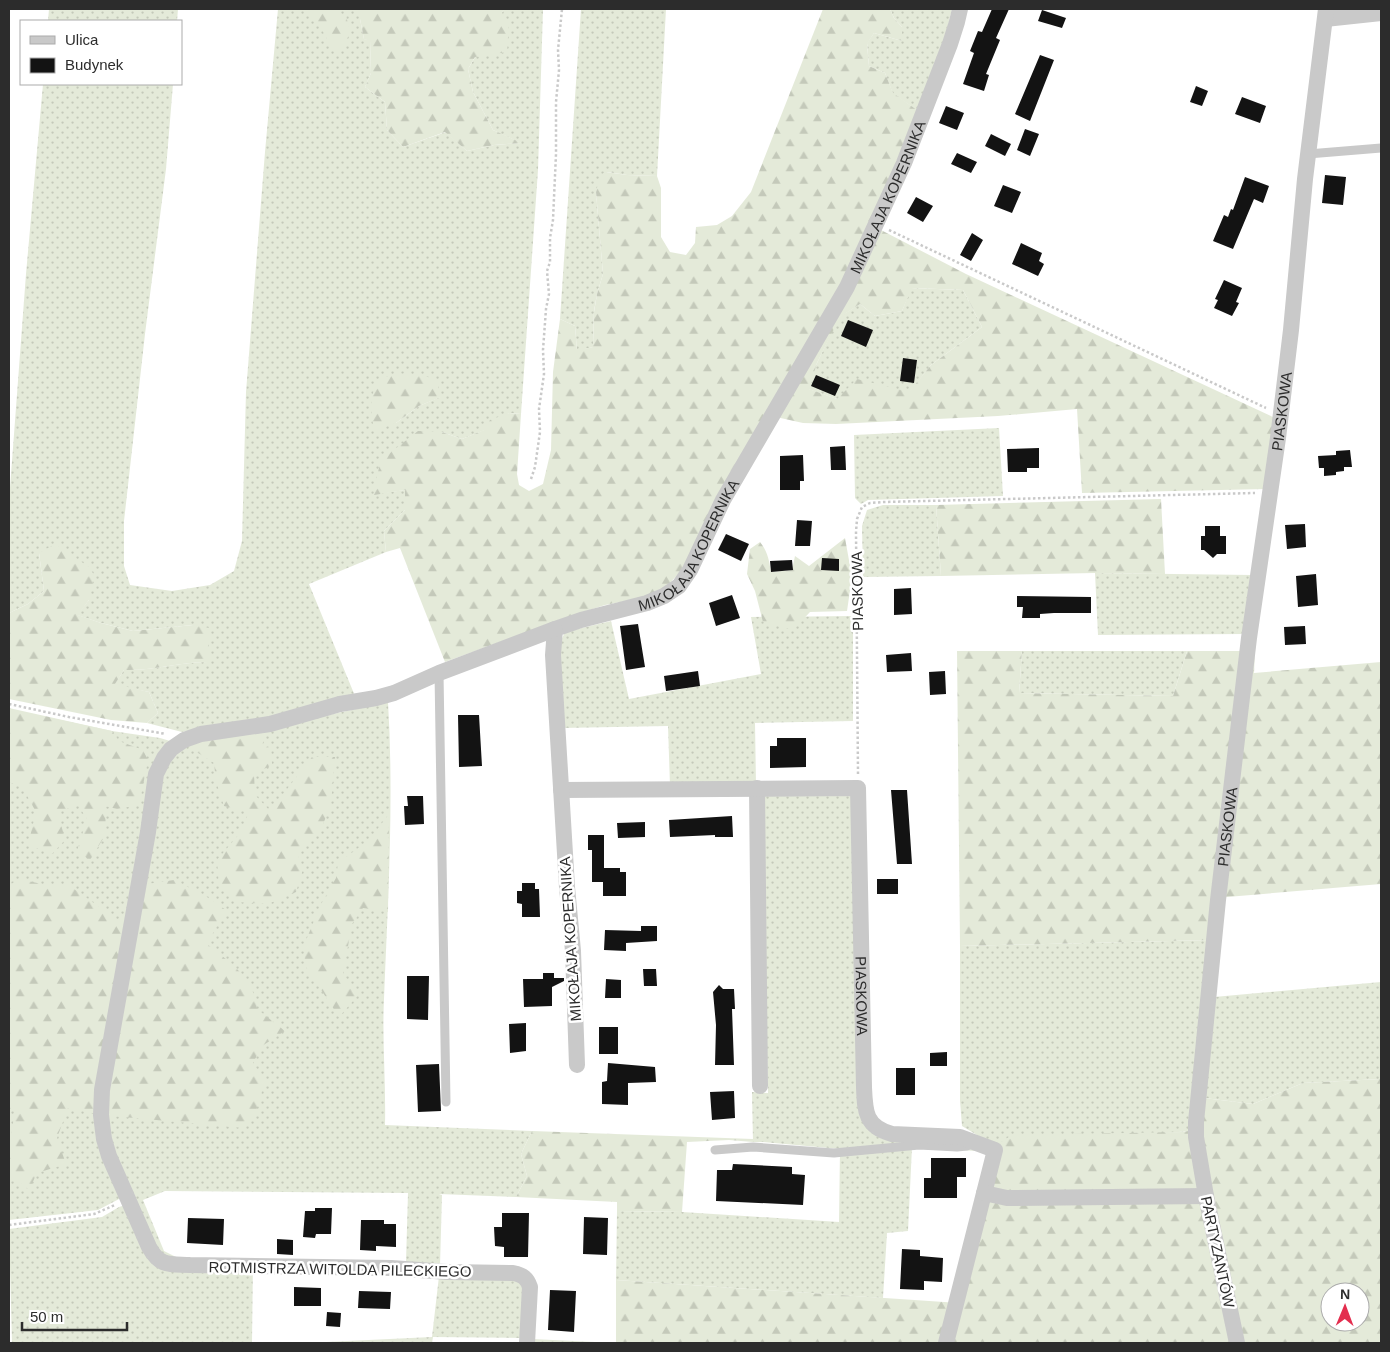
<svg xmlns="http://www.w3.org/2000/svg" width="1390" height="1352" font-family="Helvetica,sans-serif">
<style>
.grass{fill:url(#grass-dots);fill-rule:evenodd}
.forest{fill:url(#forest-firs);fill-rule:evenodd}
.building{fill:#131313}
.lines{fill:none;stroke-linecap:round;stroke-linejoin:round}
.path{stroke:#c9c9c9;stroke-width:2.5;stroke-dasharray:2.5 2.5;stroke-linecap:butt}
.service{stroke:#c9c9c9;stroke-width:9}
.minor{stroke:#c9c9c9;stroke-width:16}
.labels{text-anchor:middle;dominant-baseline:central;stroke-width:5;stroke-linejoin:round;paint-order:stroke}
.street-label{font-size:15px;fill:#2c2c2c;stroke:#fff}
</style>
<defs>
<pattern id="grass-dots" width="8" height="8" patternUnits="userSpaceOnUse" patternTransform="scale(1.25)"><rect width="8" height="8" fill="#e4ead9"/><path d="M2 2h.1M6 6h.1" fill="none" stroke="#c4c9ba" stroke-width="1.8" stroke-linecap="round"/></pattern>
<pattern id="forest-firs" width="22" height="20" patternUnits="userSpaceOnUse" patternTransform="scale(1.25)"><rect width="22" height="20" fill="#e4ead9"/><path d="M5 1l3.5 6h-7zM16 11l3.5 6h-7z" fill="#c4c9ba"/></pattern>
</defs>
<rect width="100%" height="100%" fill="#fff"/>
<!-- grass -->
<path class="grass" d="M49 9H178L177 21H48Z
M278 9H360V19L364 39 370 40 371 73 365 87 385 102 387 130 403 147 446 132 467 151 494 145 521 143 493 130 473 92 468 69 504 9H543L538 170 521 414 509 413 485 430 462 439 442 432 374 494 405 490V510L384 531 386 552 309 584 355 696 268 718 182 732 147 723 158 713 149 692 114 685 124 670C153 671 179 662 208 662L193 625 133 631 101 623 77 615 89 600 39 553 44 591 28 604 9 613V501L26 274 43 84H173L166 169 145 334 124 521V566L130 585 172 591 210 585 234 571 242 541 246 392 265 152ZM392 375 440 397 419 406 396 423Z
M581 9H666L657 176 627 175 607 172 596 192 603 274 597 294 594 311 593 347 577 351 575 326 560 319Z
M890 9H952L942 50 917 110 893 94 885 73 869 66 867 43 874 33 902 41V27L894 18Z
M911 288 963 290 982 327 931 365 909 393 837 399 808 389 817 363 839 317 860 304 875 316 902 311Z
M999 428 1003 496 868 500 861 504 855 498 854 435Z
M883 505H936L941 576 863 577 862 526 867 510Z
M1095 573 1253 575 1245 634 1098 635Z
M853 616V721L755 723 756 784 670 786 668 726 561 728 559 645 565 632 611 621 629 699 761 674 751 617Z
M1022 651H1187L1173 696 1019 693Z
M388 702C394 800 388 900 384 999 382 1041 386 1083 385 1125L532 1131 521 1154 527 1176 516 1197 439 1194 442 1195 440 1266 406 1262 408 1193 165 1191 143 1200 164 1251 180 1259 253 1260 252 1343H12L9 1229 102 1217 119 1207 135 1202 121 1198 98 1210 9 1220V709L112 731 160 738 187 746Z
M854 793 861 1116 880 1138 992 1152 912 1147 908 1231 887 1233 883 1298 616 1280 617 1211 682 1212 839 1222 840 1149 763 1142H753L752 1092 768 1093 761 796Z
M1211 940 1191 1131 997 1147 962 1126 960 1101V946Z
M1381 982V1079L1303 1083 1253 1104 1204 1098 1214 997Z
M439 1276 514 1278 525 1286 523 1338 433 1337 432 1343H305L432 1337Z
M532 1339 616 1343H532Z"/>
<!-- forest -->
<path class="forest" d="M306 9H333L334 10 346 16 350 31 343 51 332 48 321 28Z
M360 9H504L502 13 509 22 507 52 475 57 468 69 473 92 493 130 522 143 494 145 467 151 445 132 403 147 387 130 385 102 365 87 371 73 370 41 364 39 360 19Z
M823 9H890L894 18 902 27V41L874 33 867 44 869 66 885 73 893 93 917 110 883 195 839 288 680 572 667 586 641 598 605 605 571 616 445 662 400 548 386 552 384 531 405 510V490L374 495 376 480 381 460 418 431 442 432 462 439 484 430 490 420 509 413 521 414 517 474 519 485 529 491 543 484 551 450 553 372 560 319 575 326 577 350 593 347 594 312 597 294 603 274 596 192 600 175 606 172 627 175 657 176 661 188V237L670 252 686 255 695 243 696 227 717 225 732 216 751 192Z
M879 229 966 274 1275 418 1267 489 1082 493 1077 409 998 416 836 424 803 423 776 417ZM912 288 963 290 982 327 931 365 909 392 857 379 837 399 809 389 817 363 840 317 860 304 875 316 902 311Z
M416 374 436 379 441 397 419 406 396 423 374 431C371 411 366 381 392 375 399 373 409 374 416 374Z
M1161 499 1165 574 1095 573 941 576 936 505Z
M845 538 852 577 847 611 810 612 793 630 763 622 755 591 747 574 750 549 760 542C768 552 769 560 771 572L792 570 795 556 809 566Z
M55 544 89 567 94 575 89 600 78 615 101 623 133 631 193 625 209 628V662C179 662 154 671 124 670L115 684 149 692 158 713 147 723 111 720 9 699V613L28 604 44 591 39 553Z
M957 651H1022L1019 693 1173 696 1187 651H1255L1254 673 1381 662V884L1215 898 1211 940 960 946Z
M9 708 112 731 119 741 143 750 148 760 139 805 117 809 105 806 106 834 90 860 77 851 87 819 78 805 58 812 65 840 52 854 28 845 36 812 23 788 9 782Z
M265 730 262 748 271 747 272 765 254 774 255 795 270 811 312 757H335L331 803 321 830 298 855 303 869 296 892 268 904 237 902 219 885 217 860 240 833 249 812 224 806 216 781 214 763 187 746 201 739Z
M389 814 388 912 363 908 352 924 343 974 359 994 339 1017 304 964 307 938 320 906 336 878 338 863 369 840Z
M18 879 42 884 70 886 119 921 147 884 174 880 204 895 226 910 207 944C229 962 255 978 257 1009L285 1031 262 1046 253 1063 265 1081 256 1111 244 1128 101 1115 68 1108 57 1138 66 1164 37 1173 29 1190 11 1175C8 1150 10 1134 16 1110L9 1109V886Z
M1381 1079V1343H616V1280L959 1303 998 1144 1012 1135 1182 1132 1201 1129 1204 1098 1253 1104 1303 1083ZM1330 1292H1360V1322H1330Z
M532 1131 753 1139V1142L729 1140 687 1142 682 1212 617 1211V1202L516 1197 527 1176 521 1154Z"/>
<!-- building -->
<path class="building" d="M992 9H1009L996 38 1000 40 986 74 989 75 984 91 963 84 974 53 970 51 978 31 982 32Z
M1042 10 1066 18 1062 28 1038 21Z
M1040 55 1054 60 1030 121 1015 114Z
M1196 86 1208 91 1202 106 1190 102Z
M1242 97 1266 106 1260 123 1235 114Z
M946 106 964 113 957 130 939 123Z
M1025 129 1039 134 1030 156 1017 150Z
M991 134 1011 144 1005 156 985 146Z
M957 153 977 162 971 173 951 164Z
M1325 175 1346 177 1343 205 1322 203Z
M1245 177 1269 186 1263 203 1254 199 1233 249 1213 241 1224 215 1228 217 1231 209 1233 210Z
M1003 185 1021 192 1012 213 994 206Z
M916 197 933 206 923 222 907 213Z
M972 233 983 240 971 261 960 255Z
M1021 243 1042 253 1039 261 1044 264 1038 276 1012 264Z
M1224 280 1242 288 1236 302 1239 303 1232 316 1214 308 1218 300 1215 299Z
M848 320 873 330 866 347 841 336Z
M903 358 917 360 914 383 900 381Z
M816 375 840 385 835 396 811 386Z
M845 446 846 470H831L830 447Z
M1039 448V468H1027V472H1008L1007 449Z
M1350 450 1352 467H1344V471L1336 472V475L1324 476V468H1319L1318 456 1336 455V451Z
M803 455 804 481H800V490H780V456Z
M797 520 812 521 810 546H795Z
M1305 524 1306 547 1287 549 1285 525Z
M1205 526H1220V536H1226V554H1217L1213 558 1204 550H1201V536H1205Z
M726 534 749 544 741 561 718 550Z
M822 558 839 559V571L821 570Z
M792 560 793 570 771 572 770 561Z
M1316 574 1318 605 1298 607 1296 576Z
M911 588 912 614 894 615V589Z
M732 595 740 618 716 626 709 603Z
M1017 596 1091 597V613H1054L1040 614V618H1022L1023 607H1017Z
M638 624 645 667 626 670 620 626Z
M1305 626 1306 644 1285 645 1284 627Z
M911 653 912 671 887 672 886 655Z
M698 671 700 686 666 691 664 676Z
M945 671 946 694 930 695 929 672Z
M458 715H479L482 766 459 767Z
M777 738H806V767L770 768V746H777Z
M891 790H907L912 864H897Z
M407 796H423L424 824 405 825 404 806H408Z
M732 816 733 837H715V835L670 837 669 820Z
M645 822V837L618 838 617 823Z
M588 835H604V868H620V872H626V896H603V882H592V850H588Z
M877 879H898V894H877Z
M522 883H535V889H539L540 917H522V904L517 903V891H522Z
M641 926H657V941L626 943V951L604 950 605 930 641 931Z
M643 969H656L657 986H644Z
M543 973H554V978H564V981L552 987V1006L524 1007 523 979H543Z
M407 976H429L428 1020 407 1019Z
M606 979 621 980V998H605Z
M719 985 723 989H734L735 1009H732L734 1065H715L716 1025 713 992Z
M526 1023V1051L510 1053 509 1024Z
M599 1027H618V1054H599Z
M947 1052V1066H930V1053Z
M608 1063 655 1067 656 1082 628 1083V1105L602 1104V1082L607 1081Z
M439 1064 441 1111 418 1112 416 1065Z
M896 1068H915V1095H896Z
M734 1091 735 1118 712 1120 710 1092Z
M931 1158H966V1177H957V1198H924V1178H931Z
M733 1164 792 1167V1174L805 1175 803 1205 716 1201 717 1170H732Z
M315 1208H332L331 1234H316L315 1238 303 1237 305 1211H315Z
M502 1213H529L528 1257H504V1247L495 1246 494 1227H502Z
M584 1217 608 1218 607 1255 583 1254Z
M188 1218 224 1219 223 1245 187 1243Z
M361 1220H384V1224H396V1247L376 1246V1251L360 1250Z
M277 1239 293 1240V1255L277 1254Z
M902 1249 920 1250V1256L943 1258 942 1282 924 1281V1290L900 1289Z
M294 1287 321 1288V1306H294Z
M550 1290 576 1291 574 1332 548 1330Z
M359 1291 391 1292 390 1309 358 1308Z
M327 1312 341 1313 340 1327 326 1326Z"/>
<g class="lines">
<!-- path -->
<path class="path" d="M889 230 1266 408
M531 479 535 467 540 432 539 409 544 374 543 350 546 309 549 294 547 271 550 262V238L553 220 556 154V102L559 70 558 50 562 9
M9 704 69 717 166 734
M858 774 856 532 857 519 862 507 870 503 884 502 1255 493
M9 1225 94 1214 115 1205"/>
<!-- service -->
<path class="service" d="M1308 154 1381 148
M439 673 446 1102
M715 1150 753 1147 834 1153 919 1145 957 1147 967 1146 973 1143"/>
<!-- minor -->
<g class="minor">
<path d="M1325 19 1381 13"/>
<path d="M757 788 760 1086"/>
<path id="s1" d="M561 790 858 788 864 1087C865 1111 865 1127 892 1134L960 1137 995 1150 946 1343"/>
<path id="s2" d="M577 1065 573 951 567 887 553 655 555 629 581 620 647 603 664 596 679 586 690 570 723 500 847 287 904 163 950 44 957 22 960 9"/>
<path d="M984 1193 1007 1198 1206 1196"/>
<path d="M527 1343 530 1287C527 1278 523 1275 513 1273L448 1272 391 1268 190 1265C169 1264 160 1267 149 1247L109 1156 104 1139 101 1115 102 1090 148 832 156 774 164 758 171 749 184 740 201 734 270 724 340 704 376 698 394 693 439 673 555 629"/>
<path id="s3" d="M1237 1343 1206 1196 1196 1137V1122L1218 900 1249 638 1278 438 1291 330 1305 179 1326 9"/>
</g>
</g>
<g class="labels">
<!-- street labels -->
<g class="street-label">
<text stroke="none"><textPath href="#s2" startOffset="1011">MIKOŁAJA KOPERNIKA</textPath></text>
<text stroke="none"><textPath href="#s3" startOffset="941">PIASKOWA</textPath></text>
<text stroke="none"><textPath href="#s2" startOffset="606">MIKOŁAJA KOPERNIKA</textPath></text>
<text transform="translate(857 591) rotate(-91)">PIASKOWA</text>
<text stroke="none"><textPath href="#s3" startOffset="522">PIASKOWA</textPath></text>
<text transform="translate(570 939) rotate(-94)">MIKOŁAJA KOPERNIKA</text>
<text stroke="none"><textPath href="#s1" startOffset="505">PIASKOWA</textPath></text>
<text transform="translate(1218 1252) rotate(78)">PARTYZANTÓW</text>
<text transform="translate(340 1269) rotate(1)">ROTMISTRZA WITOLDA PILECKIEGO</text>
</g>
</g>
<!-- border -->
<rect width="1390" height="1352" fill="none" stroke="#2c2c2c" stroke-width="20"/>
<!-- legend -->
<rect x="20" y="20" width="162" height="65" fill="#ffffff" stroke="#ababab"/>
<rect x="30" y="36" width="25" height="8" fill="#c9c9c9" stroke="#ababab"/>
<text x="65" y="45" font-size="15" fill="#2c2c2c">Ulica</text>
<rect x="30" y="58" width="25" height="15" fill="#131313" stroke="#ababab"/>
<text x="65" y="70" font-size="15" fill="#2c2c2c">Budynek</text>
<!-- north arrow -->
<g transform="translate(1345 1307) rotate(1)"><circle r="24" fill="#ffffff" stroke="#ababab"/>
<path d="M0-4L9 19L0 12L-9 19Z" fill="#e32d4e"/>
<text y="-8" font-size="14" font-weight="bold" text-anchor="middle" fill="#2c2c2c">N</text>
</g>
<!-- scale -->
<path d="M22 1322v8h105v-8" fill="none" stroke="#2c2c2c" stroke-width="2.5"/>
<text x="30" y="1322" font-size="15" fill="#2c2c2c" stroke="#ffffff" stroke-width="4" paint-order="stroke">50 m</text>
</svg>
